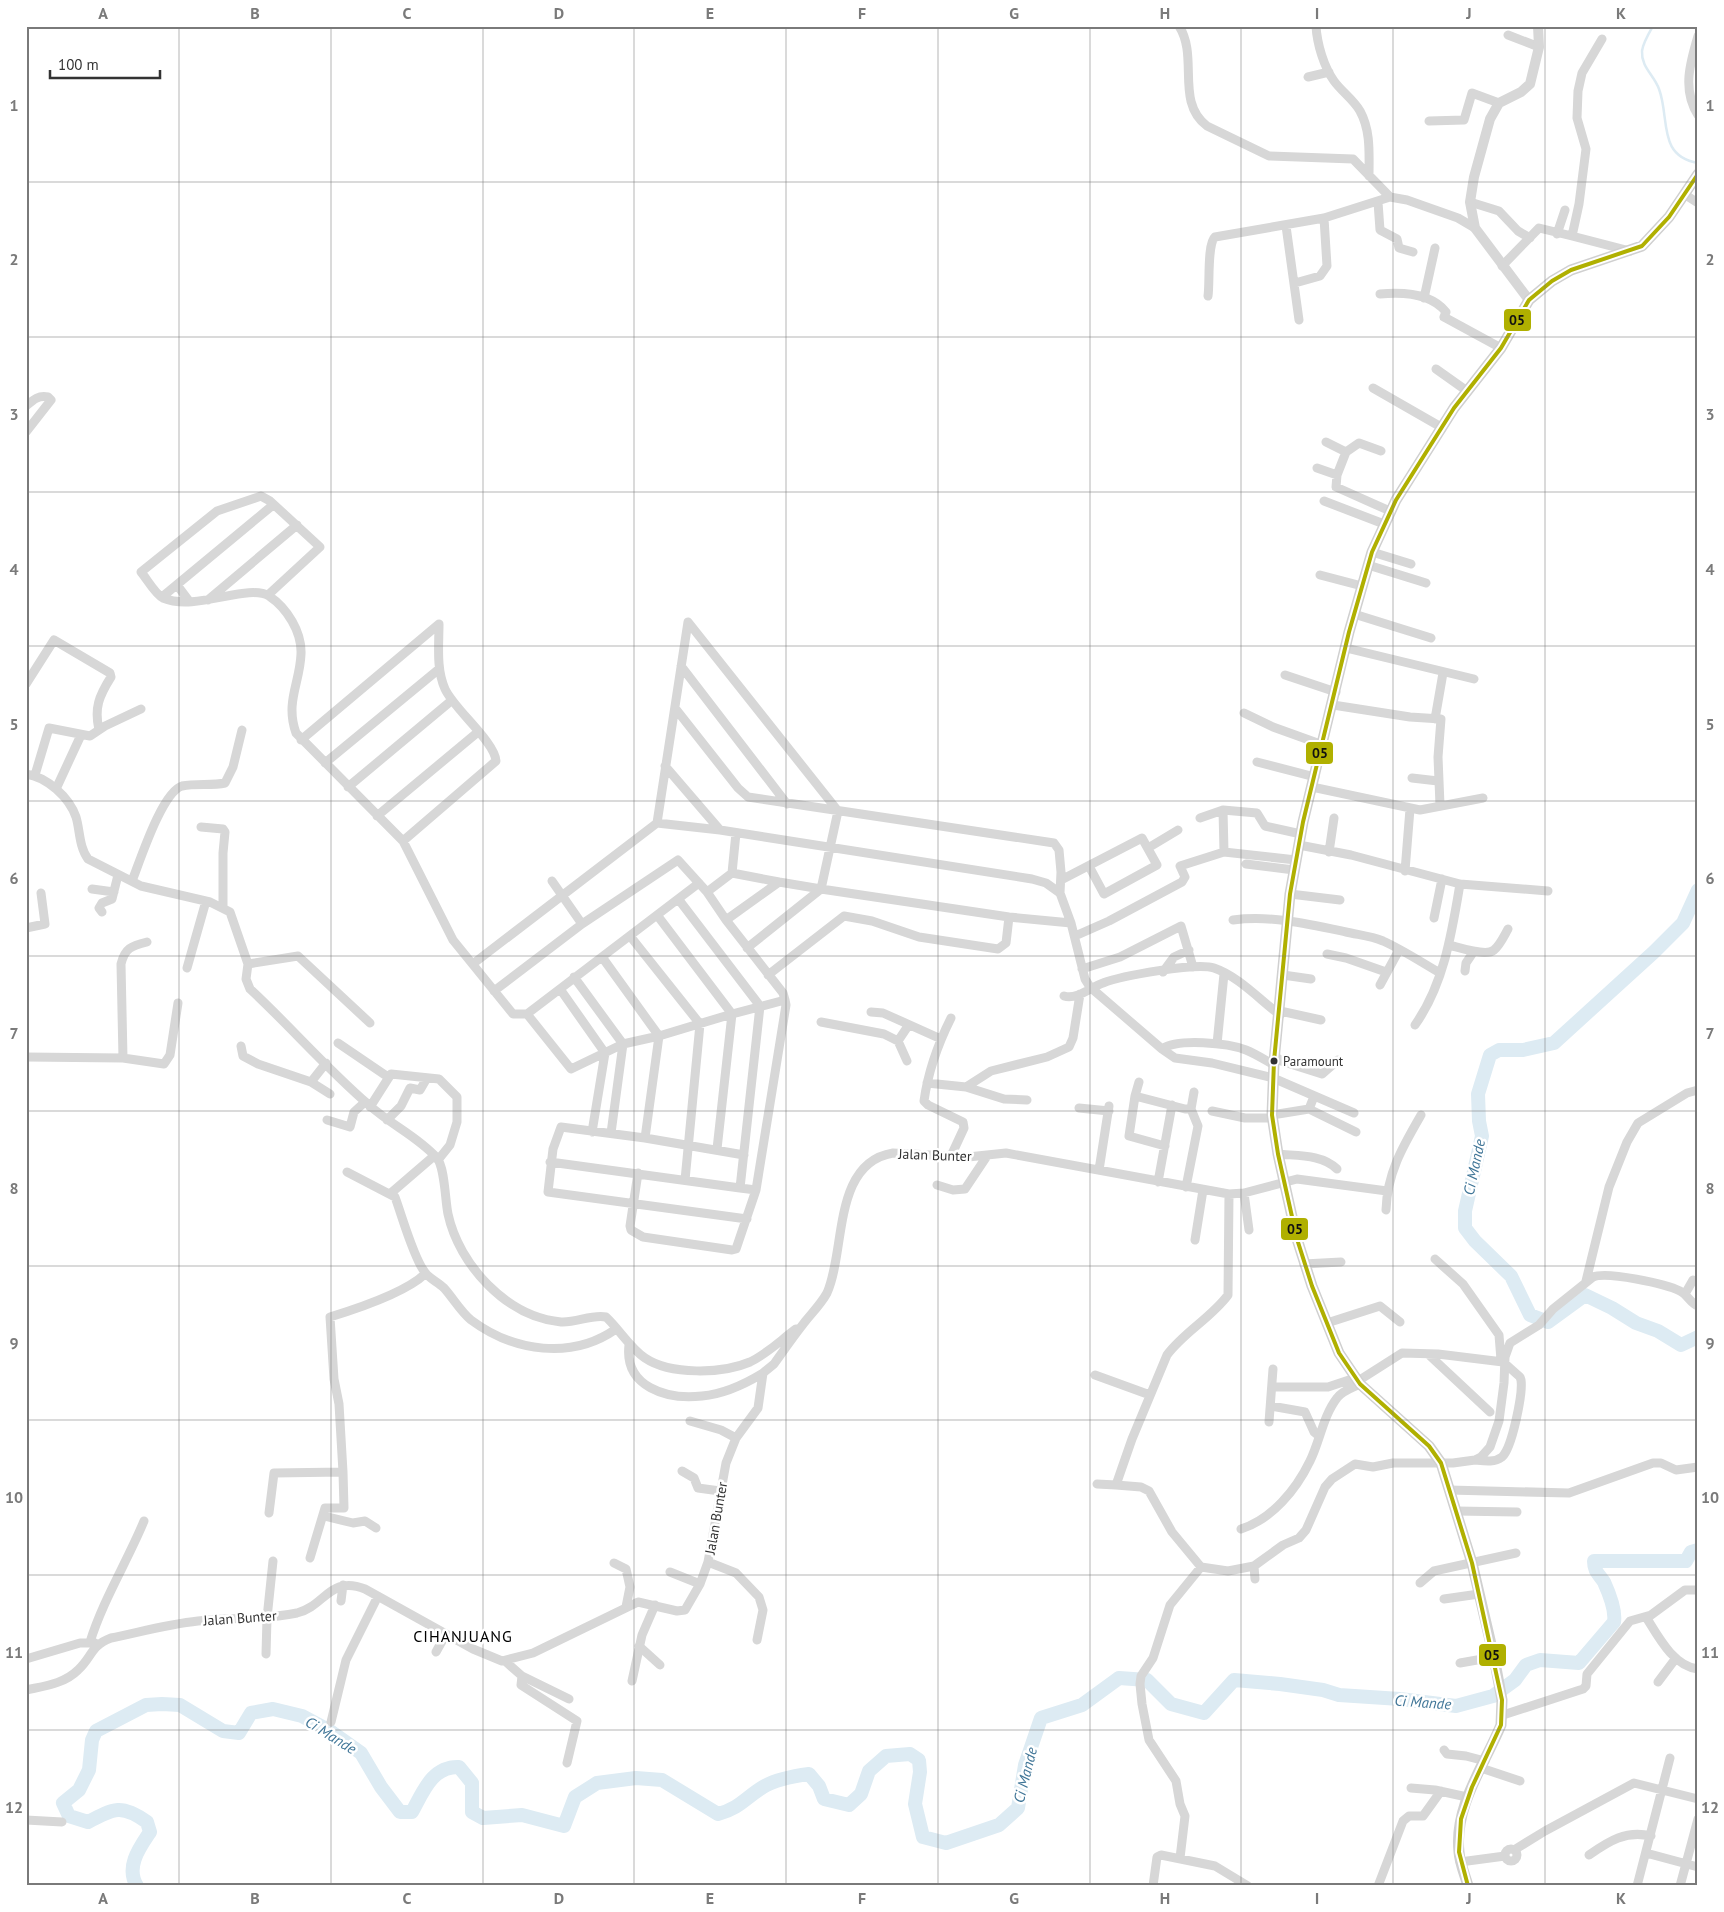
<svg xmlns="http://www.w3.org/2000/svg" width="1724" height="1912" font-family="'PT Sans',sans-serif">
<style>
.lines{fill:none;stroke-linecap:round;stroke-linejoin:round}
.stream{stroke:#ddebf3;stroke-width:2.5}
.river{stroke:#ddebf3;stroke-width:14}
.minor{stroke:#d7d7d7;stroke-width:9}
.tertiary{stroke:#d7d7d7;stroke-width:10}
.secondary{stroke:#d0d0d0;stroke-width:11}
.bus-1-casing{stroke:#fff;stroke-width:8}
.bus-1{stroke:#b0b000;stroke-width:4}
.grid{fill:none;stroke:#7a7a7a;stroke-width:1;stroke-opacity:0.55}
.bus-dot{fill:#333;stroke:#fff;stroke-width:2}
.labels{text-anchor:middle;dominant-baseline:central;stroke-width:5;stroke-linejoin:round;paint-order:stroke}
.bus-label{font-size:13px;fill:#333;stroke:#fff;text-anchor:start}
.street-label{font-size:14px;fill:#333;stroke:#fff}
.water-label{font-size:15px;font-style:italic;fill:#3f7597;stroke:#fff}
.quarter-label{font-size:16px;letter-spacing:1px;fill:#000;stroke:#fff}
.line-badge{stroke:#fff;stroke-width:2}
.pale-badge-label{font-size:14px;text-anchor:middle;font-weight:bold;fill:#111}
.neatline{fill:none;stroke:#7a7a7a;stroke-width:2}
.grid-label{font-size:16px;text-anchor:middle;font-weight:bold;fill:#7a7a7a}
</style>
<rect width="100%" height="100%" fill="#fff"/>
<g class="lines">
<!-- stream -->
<path class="stream" d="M1653 26C1649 33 1643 43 1642 51 1641 67 1654 75 1659 89 1670 118 1657 156 1698 163"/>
<!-- river -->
<path class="river" d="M1698 890 1683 923 1654 952 1554 1043 1523 1050H1499L1490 1055 1478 1094 1479 1121 1482 1136 1465 1211V1228L1475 1241 1511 1276 1530 1315 1548 1322 1585 1295 1612 1308 1636 1323 1658 1331 1681 1345 1698 1337
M137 1886C125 1867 140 1847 150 1832L147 1822C122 1804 114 1808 88 1822L69 1816 63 1803 79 1790 89 1770 92 1740 96 1731 146 1705 162 1704 180 1705 223 1731 239 1733 251 1713 273 1709 302 1716 330 1731 361 1753 381 1787 400 1812H412C423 1792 432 1766 459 1767L472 1783V1812L483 1818 522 1815 564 1826 575 1797 597 1783 636 1778 662 1780 718 1814C740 1808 745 1798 763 1787 776 1779 794 1776 809 1774L819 1786 824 1799 849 1805 861 1794 869 1771 886 1756 910 1754 919 1760 920 1772 915 1804 923 1837 946 1843 999 1825 1018 1808 1025 1765 1041 1718 1082 1705 1119 1678 1147 1680 1171 1704 1204 1713 1234 1680 1280 1684 1323 1690 1339 1695 1400 1699 1456 1706 1493 1696 1515 1680 1526 1665 1540 1660 1579 1663 1614 1622C1616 1610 1609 1593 1604 1582 1599 1574 1594 1572 1594 1561H1686L1691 1552 1698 1550"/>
<!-- minor -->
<path class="minor" d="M1179 26C1199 57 1175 102 1207 126L1269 156 1353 159 1390 197 1407 200 1458 218 1475 228
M1316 26C1317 44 1324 67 1334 81 1342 92 1353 99 1360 111 1371 131 1369 154 1369 176
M1508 35 1539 47
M1698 36C1690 63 1682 90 1698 115
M1602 39 1582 73 1578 91 1577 118 1586 149 1579 204 1572 236 1630 251
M1308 77 1329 72
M1429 121 1464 120 1472 93 1499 103
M1684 194 1698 203
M1378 202 1380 230 1397 239 1399 248 1413 252
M1470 202 1499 211 1518 231 1530 238
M1286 226 1299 320
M1557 234 1565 210
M1502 266 1539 228 1572 236
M1295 283 1320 276 1327 266 1324 218
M1380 294C1402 292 1431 293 1446 312L1444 317 1501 348
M1208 296C1210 283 1207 244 1215 237L1324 218 1390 197
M1424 298 1435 248
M1436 369 1467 391
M1373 388 1441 427
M26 406C33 400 38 395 48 397L51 400 26 432
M1326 442 1346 452 1337 475 1336 487 1390 511
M1346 452 1359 443 1381 451
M1317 468 1337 475
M1324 501 1384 524
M1372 552 1411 564
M1368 565 1426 583
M1320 575 1362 586
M177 585 189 601
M268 595 320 547 270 501 261 496 217 511 141 572C147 579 155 594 163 598 196 612 247 583 269 596 287 608 302 632 301 654 300 683 285 702 296 733L403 841 496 761C495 742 454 709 445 689 436 669 439 645 439 624
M162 597 273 505
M208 600 297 525
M1354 614 1431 638
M1346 648 1474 679
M681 666 787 804
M1285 675 1336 692
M26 684 54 640 110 673 111 677C99 696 94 708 99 730
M1333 705 1410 717 1441 719 1438 757 1440 805
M675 708 738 788 748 797 1054 843 1059 850 1061 872 1060 893 1071 923 1085 979 1090 987 1162 1049 1175 1058 1212 1063 1273 1078 1354 1113
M1244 713 1273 727 1323 745
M1435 719 1443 673
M301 740 439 624
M1257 762 1315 777
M325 763 439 669
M665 766 720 830
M26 774C47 777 69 797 76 817 80 830 79 847 88 859L141 886 210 902 230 912 248 964 246 979 250 989C290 1026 327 1069 369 1105 391 1125 417 1136 437 1158 445 1168 445 1200 448 1214 459 1265 507 1317 561 1322 576 1323 592 1314 606 1317 620 1330 629 1347 645 1358 670 1375 722 1374 750 1362 767 1354 781 1340 796 1329
M35 775 49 728 90 736 105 726 141 709
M1412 778 1438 781
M348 787 451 701
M1312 787 1420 810 1483 798
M56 789 81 735
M1223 810 1224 852
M377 816 478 732
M1200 818 1223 810 1257 813 1265 826 1301 834
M657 823 720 830 1032 879 1046 883 1060 893
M201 827 223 829 225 832 223 853V907
M403 841 453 940 513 1014H527L699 883
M1299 845 1351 855 1460 884 1548 891
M1148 848 1178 830
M1329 852 1334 818
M1246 864 1294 870
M1405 871 1410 809
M732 873 736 833
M1061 880 1142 838 1157 865 1104 894 1089 866
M132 881C140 861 162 792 182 786 196 783 212 786 225 783L233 767 242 730
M552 881 582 924
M92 889 114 892
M707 892 732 873 779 882
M1290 894 1340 900
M679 900 760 1006 740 1188 756 1190
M102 912 99 908 102 903 112 899 118 875
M657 915 732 1014 717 1149
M1434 918 1442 879
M1233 920C1271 915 1309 924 1346 932 1359 935 1371 936 1383 941 1403 950 1421 962 1440 973
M26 928 45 924 41 893
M630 936 700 1024 685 1180
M1075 936 1109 921 1182 882 1185 877 1180 866 1224 852 1296 860
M1449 945C1458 947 1486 957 1494 950 1500 945 1504 936 1508 929
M747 948 821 889 1009 917 1071 923
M1327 954 1346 958 1386 972
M602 957 659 1036 645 1138
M474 963 657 823 688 622 838 811 821 889 779 882 726 920 707 892 678 860 582 924 494 991
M248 964 298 956 370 1023
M187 968 206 901
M1082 969 1120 957 1181 926 1193 967
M1465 971 1466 963 1474 951
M1163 972 1174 957 1189 950
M768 975 844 916 872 921 919 937 998 949 1006 943 1009 917
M1283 975 1311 979
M574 977 623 1044 611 1133
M1380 985 1399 950
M560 989 605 1053 592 1132
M1064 996C1077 1000 1091 987 1103 983 1121 976 1197 962 1214 968 1238 976 1260 1000 1280 1015
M1280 1011 1321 1020
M871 1012 883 1013 941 1039
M527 1014 571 1069 623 1044 659 1036 732 1014 785 1000 783 993 726 920
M951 1018C938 1044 928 1072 924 1101L928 1105 963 1122 964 1128 951 1156
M821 1022 884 1034 898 1041 908 1026
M1415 1025C1444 984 1452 932 1460 884
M898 1041 907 1061
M338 1043 388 1077
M1217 1044 1224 974
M241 1046 243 1056 258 1064 311 1082 326 1063
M1162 1049C1178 1038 1228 1043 1246 1050 1256 1054 1265 1060 1274 1065
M1275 1056 1281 1061 1322 1074 1338 1060
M26 1057 123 1058 164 1064 170 1055 178 1003
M123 1058 121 964C125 948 131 946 147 942
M311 1082 330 1094
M1139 1082 1135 1096 1185 1109H1191L1194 1092
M927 1083 966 1087 1004 1099 1027 1100
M966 1087 991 1071 1047 1057 1069 1047 1073 1038 1080 994
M1135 1096 1129 1136 1165 1146
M1313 1099 1309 1109 1356 1132
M370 1107 391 1074 439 1079 457 1097V1122L450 1145 438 1160
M1079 1108 1109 1111
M1212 1111 1245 1118H1273
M1272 1115 1309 1109
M327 1120 350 1127 354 1112 365 1102
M387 1120 401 1106 410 1088 420 1090 427 1078
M1278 1154C1297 1156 1322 1154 1337 1169
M744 1155 645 1138 561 1127 553 1149 548 1192 747 1219
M550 1162 740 1188
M1099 1170 1109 1106
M347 1172 395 1197C402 1216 413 1256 424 1271 428 1278 438 1282 444 1288 453 1298 461 1312 471 1320 514 1352 572 1360 616 1329
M638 1173 630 1226 631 1230 643 1237 732 1250 736 1249 756 1190 786 1005 785 1000
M1158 1182 1172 1105
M937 1185 953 1190 965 1189 987 1156
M1186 1187 1198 1126 1191 1109
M391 1193 434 1156
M1244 1193 1249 1230
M1386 1210C1387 1173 1403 1146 1421 1115
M1195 1240 1203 1190
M1435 1259 1463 1284 1499 1335 1501 1360 1520 1377 1521 1380C1523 1394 1512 1448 1502 1457 1494 1463 1484 1461 1475 1460
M1304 1264 1341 1262
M1586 1281 1609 1187 1627 1142 1638 1123 1687 1093 1698 1090
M1685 1294 1693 1280
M1327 1323 1380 1306 1400 1322
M629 1345C624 1387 667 1400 702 1396 723 1394 745 1384 763 1373
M1428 1354 1490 1412
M1095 1375 1150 1395
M1358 1381 1402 1353 1438 1354 1503 1362
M1272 1387H1328L1355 1378
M1271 1406 1305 1412 1314 1432 1319 1436
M690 1421 721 1430 736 1438
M1269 1422 1273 1369
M682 1471 694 1478 698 1488 720 1491
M1097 1484 1116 1485 1132 1439 1167 1355C1184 1332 1211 1318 1228 1295L1229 1194
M1116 1485 1141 1487 1149 1491 1172 1532 1201 1567 1228 1571 1254 1566 1283 1545 1299 1538 1306 1530 1325 1487 1332 1479 1355 1464 1373 1467 1393 1463H1453L1475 1460 1481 1457 1490 1447 1499 1421 1504 1383 1505 1357 1510 1343 1539 1325 1553 1309 1593 1277C1607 1271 1666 1284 1680 1291 1688 1295 1690 1303 1698 1306
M1449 1490 1569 1493 1653 1463H1661L1676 1470 1698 1467
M1456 1511 1517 1512
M269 1513 274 1473 343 1472 339 1404 334 1379 330 1317C356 1309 406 1292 425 1274
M324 1516 353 1523 365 1521 376 1528
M1241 1529C1272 1519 1296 1490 1310 1461 1320 1441 1323 1416 1337 1398 1342 1391 1352 1388 1360 1384
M310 1558 325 1508H344L343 1472
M708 1562 736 1573 759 1597 763 1610 757 1640
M614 1563 626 1569 630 1587 626 1607
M1254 1566 1255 1579
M670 1572 700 1584
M1420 1583 1434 1571 1516 1553
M1444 1599 1479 1594
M341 1601 343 1585
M1646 1617C1658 1636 1673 1666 1698 1669
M90 1642C103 1600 127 1562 144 1521
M639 1646 660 1665
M436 1652 446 1634
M266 1654 267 1618 273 1561
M26 1659 80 1643H95
M505 1661 522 1676 569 1699
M1460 1663 1494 1657
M522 1676 521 1685 577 1721 567 1763
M632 1681 642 1635 655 1605
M1658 1682 1676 1658
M26 1690C44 1686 64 1684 78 1670 93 1656 90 1646 111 1638 140 1632 169 1624 198 1621 231 1617 264 1620 297 1613 325 1606 330 1575 365 1589L473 1649 502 1661 533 1653 638 1602 677 1611 685 1610 700 1584 708 1562 726 1463 736 1438 758 1408 763 1373 774 1364C784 1350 793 1337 804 1323 811 1314 821 1304 827 1293 846 1251 832 1163 893 1153L968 1157 1006 1153 1229 1194 1244 1193 1297 1179 1387 1191
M1503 1715 1583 1689 1586 1686 1587 1674 1630 1621 1651 1615 1685 1590H1698
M331 1722 346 1660 378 1596
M1444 1750 1447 1754 1466 1756 1485 1761
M1481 1768 1520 1781
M1411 1788 1435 1790 1467 1797
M26 1820 62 1822
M1505 1855a6 6 0 1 1 12 0a6 6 0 1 1-12 0Z
M1514 1850 1545 1831 1634 1783 1698 1799
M1646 1853 1698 1867
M1589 1855C1609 1841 1626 1830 1651 1836
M1180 1858 1185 1816 1180 1804 1176 1781 1149 1740 1142 1704 1140 1684 1141 1676 1153 1658 1170 1605 1201 1567
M1460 1862 1505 1856
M1153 1886 1157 1857 1161 1855 1215 1866 1248 1886
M1378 1886 1403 1821 1409 1816H1423L1441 1791
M1637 1886 1670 1758
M1680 1886 1698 1819"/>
<!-- tertiary -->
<path class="tertiary" d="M1529 300 1475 228 1470 202 1474 177 1490 119 1499 103 1521 92 1530 84 1539 47 1538 26"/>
<!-- secondary -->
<path class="secondary" d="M1468 1886C1465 1875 1460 1864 1459 1852 1454 1806 1484 1766 1501 1725L1502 1700 1494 1657 1472 1563 1441 1463 1429 1446 1360 1384 1339 1353 1312 1286 1297 1239 1278 1154 1272 1115 1274 1061 1290 894 1303 822 1349 632 1372 552 1396 500 1454 408 1501 348 1529 300 1552 281 1571 270 1642 246 1669 217 1698 174"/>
<!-- bus-1 casing -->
<g class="bus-1-casing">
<path id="bus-1" d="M1468 1886 1459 1852 1461 1819 1472 1787 1501 1725 1502 1700 1472 1563 1441 1463 1429 1446 1360 1384 1339 1353 1312 1286 1297 1239 1278 1154 1272 1115 1274 1061 1290 894 1303 822 1349 632 1372 552 1396 500 1454 408 1501 348 1529 300 1552 281 1571 270 1642 246 1669 217 1698 174"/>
</g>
<!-- bus-1 -->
<use href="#bus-1" class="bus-1"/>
</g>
<!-- grid -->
<path class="grid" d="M179 26V1886M331 26V1886M483 26V1886M634 26V1886M786 26V1886M938 26V1886M1090 26V1886M1241 26V1886M1393 26V1886M1545 26V1886M26 182H1698M26 337H1698M26 492H1698M26 646H1698M26 801H1698M26 956H1698M26 1111H1698M26 1266H1698M26 1420H1698M26 1575H1698M26 1730H1698"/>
<!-- markers -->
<circle class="bus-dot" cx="1274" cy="1061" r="4.5"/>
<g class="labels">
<!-- bus labels -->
<g class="bus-label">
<text x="1283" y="1061">Paramount</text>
</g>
<!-- street labels -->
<g class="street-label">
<text transform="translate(935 1155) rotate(2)">Jalan Bunter</text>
<text transform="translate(716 1518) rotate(-80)">Jalan Bunter</text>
<text transform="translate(240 1618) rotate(-4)">Jalan Bunter</text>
</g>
<!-- water labels -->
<g class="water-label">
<text transform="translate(1474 1167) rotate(-78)">Ci Mande</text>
<text transform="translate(1423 1702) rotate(4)">Ci Mande</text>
<text transform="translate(331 1735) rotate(32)">Ci Mande</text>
<text transform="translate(1025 1775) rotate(-76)">Ci Mande</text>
</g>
<!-- quarter labels -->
<g class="quarter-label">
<text x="463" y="1636">CIHANJUANG</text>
</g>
</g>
<g class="line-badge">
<rect x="1503" y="308" width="29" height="24" rx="5" fill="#b0b000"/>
<rect x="1305" y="741" width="29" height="24" rx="5" fill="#b0b000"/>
<rect x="1280" y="1217" width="29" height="24" rx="5" fill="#b0b000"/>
<rect x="1478" y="1643" width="29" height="24" rx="5" fill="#b0b000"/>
</g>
<g class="pale-badge-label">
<text x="1517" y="325">05</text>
<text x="1320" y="758">05</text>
<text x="1295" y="1234">05</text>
<text x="1492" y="1660">05</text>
</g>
<!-- border -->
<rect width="1724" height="1912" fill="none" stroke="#ffffff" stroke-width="55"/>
<!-- scale -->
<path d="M50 70v8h110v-8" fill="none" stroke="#333333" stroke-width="2.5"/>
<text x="58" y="70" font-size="15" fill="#333333" stroke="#ffffff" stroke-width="4" paint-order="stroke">100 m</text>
<rect x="28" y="28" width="1668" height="1856" class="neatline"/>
<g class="grid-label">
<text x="103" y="19">A</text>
<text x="255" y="19">B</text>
<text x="407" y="19">C</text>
<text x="559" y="19">D</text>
<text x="710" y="19">E</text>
<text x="862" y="19">F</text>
<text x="1014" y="19">G</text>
<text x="1165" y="19">H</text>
<text x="1317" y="19">I</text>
<text x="1469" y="19">J</text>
<text x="1621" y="19">K</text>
<text x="14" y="111">1</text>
<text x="1710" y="111">1</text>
<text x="14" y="265">2</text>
<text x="1710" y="265">2</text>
<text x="14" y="420">3</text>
<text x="1710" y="420">3</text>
<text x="14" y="575">4</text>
<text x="1710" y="575">4</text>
<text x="14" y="730">5</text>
<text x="1710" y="730">5</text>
<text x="14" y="884">6</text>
<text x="1710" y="884">6</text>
<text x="14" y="1039">7</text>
<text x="1710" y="1039">7</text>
<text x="14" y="1194">8</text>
<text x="1710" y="1194">8</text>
<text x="14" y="1349">9</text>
<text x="1710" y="1349">9</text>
<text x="14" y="1503">10</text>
<text x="1710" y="1503">10</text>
<text x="14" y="1658">11</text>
<text x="1710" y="1658">11</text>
<text x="14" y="1813">12</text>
<text x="1710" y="1813">12</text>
<text x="103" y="1904">A</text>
<text x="255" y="1904">B</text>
<text x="407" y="1904">C</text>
<text x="559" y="1904">D</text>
<text x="710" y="1904">E</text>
<text x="862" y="1904">F</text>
<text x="1014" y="1904">G</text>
<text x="1165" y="1904">H</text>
<text x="1317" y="1904">I</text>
<text x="1469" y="1904">J</text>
<text x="1621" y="1904">K</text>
</g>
</svg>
